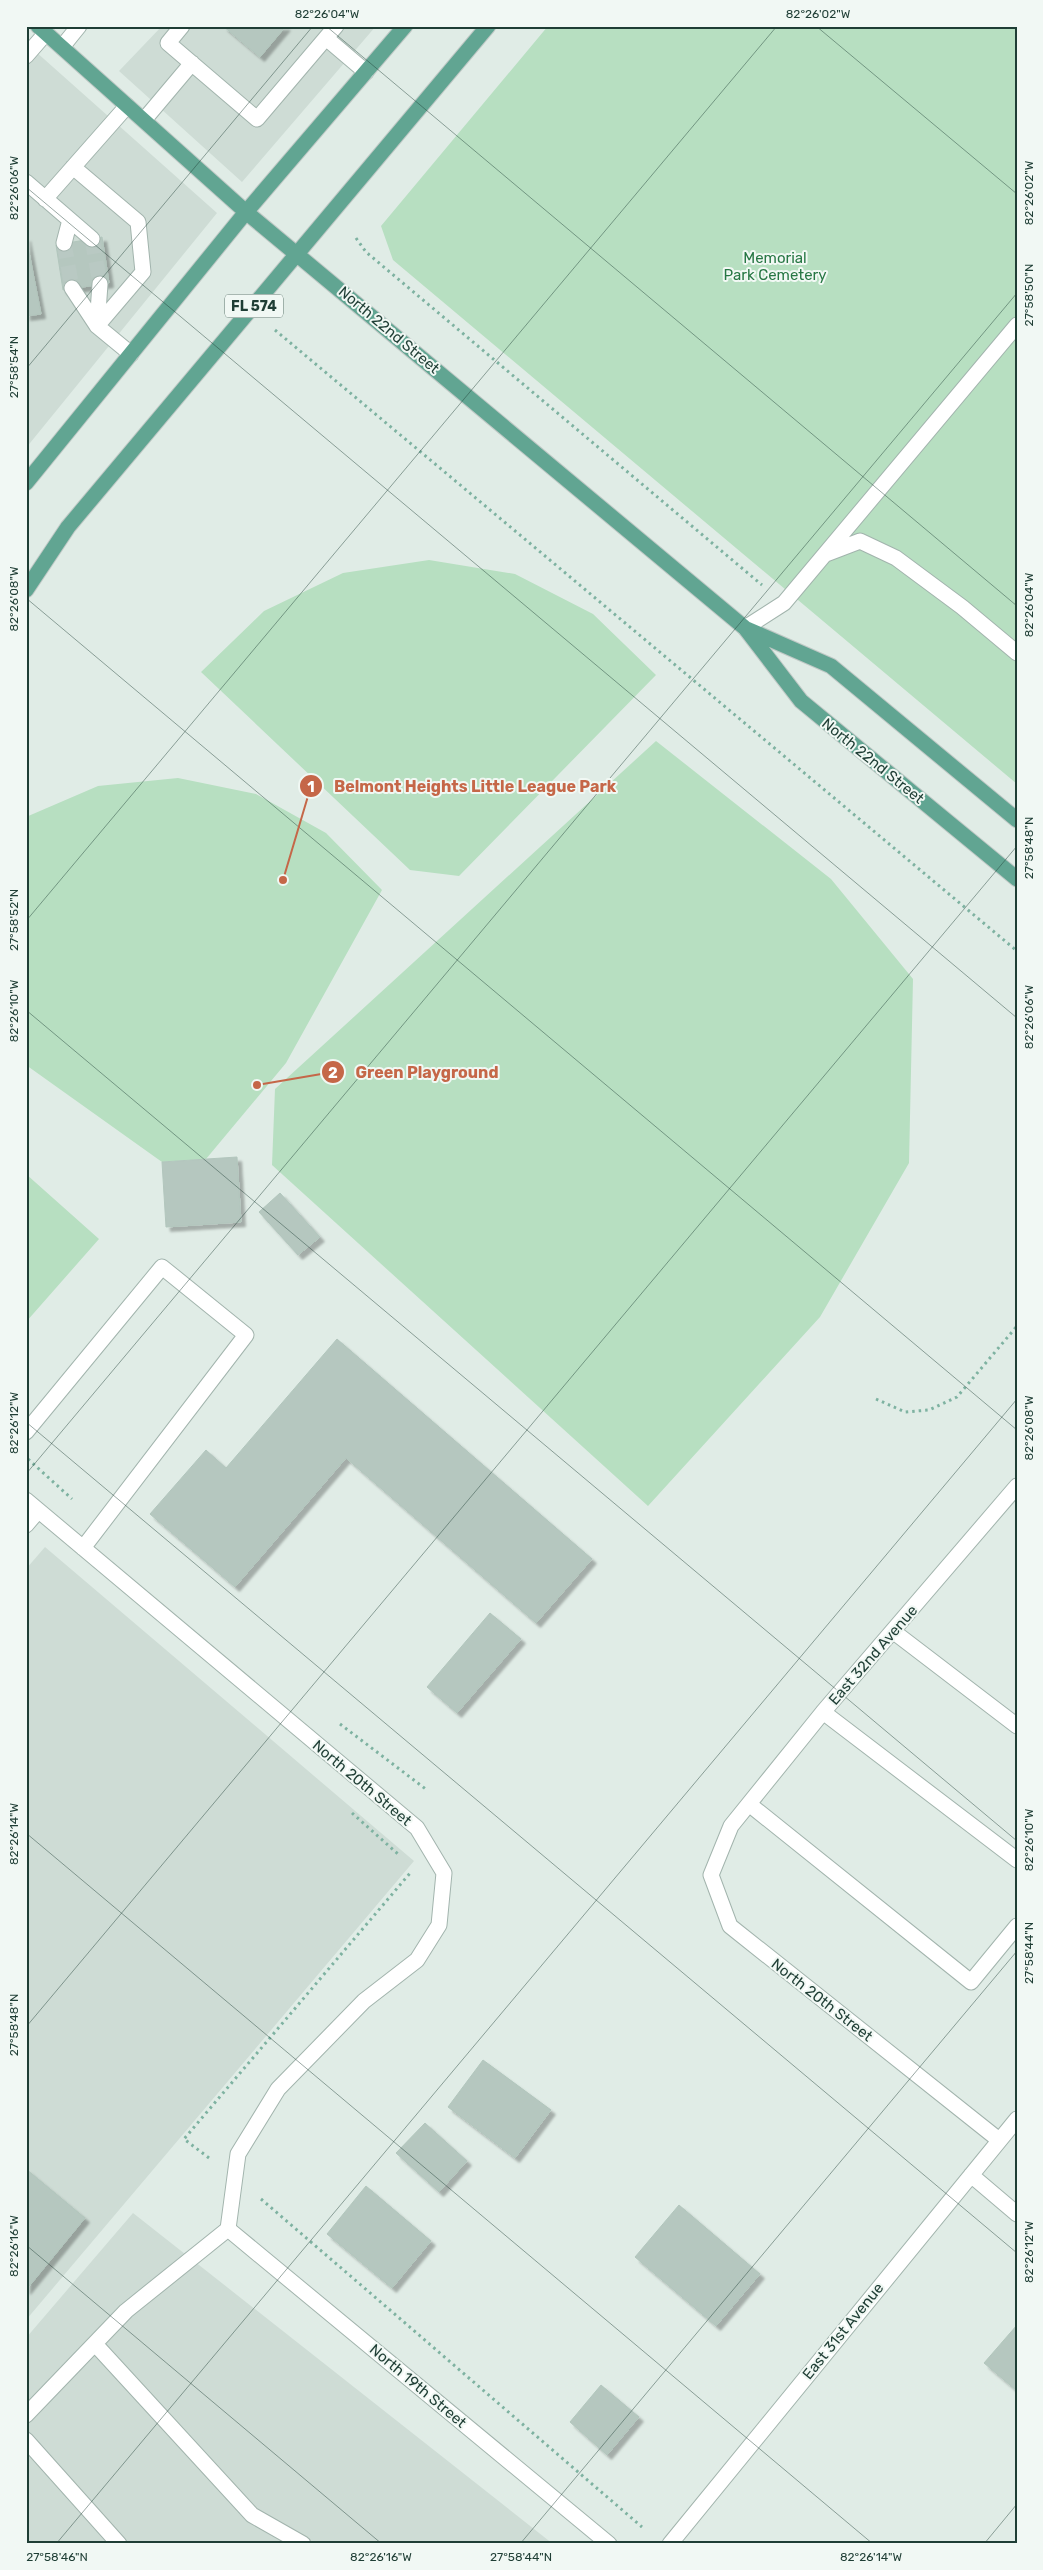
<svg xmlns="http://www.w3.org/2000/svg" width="1043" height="2570" font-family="Rubik,sans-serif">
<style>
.built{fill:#cedcd5}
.green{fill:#b7dfc1}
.building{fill:#b5c7bf;stroke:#b2c6bd;filter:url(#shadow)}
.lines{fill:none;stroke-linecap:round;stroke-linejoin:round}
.minor-tunnel{stroke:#b9c9c3;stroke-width:15;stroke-dasharray:15 8;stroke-linecap:butt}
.minor-casing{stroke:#a2b4ad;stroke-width:17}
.major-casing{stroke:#c0c9c6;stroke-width:17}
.path{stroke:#7eb2a1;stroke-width:3;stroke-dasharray:2.5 4;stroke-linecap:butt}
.minor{stroke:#fff;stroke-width:15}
.major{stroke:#61a592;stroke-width:15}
.ticks{fill:none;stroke:#1f3e35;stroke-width:1;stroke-opacity:0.45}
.labels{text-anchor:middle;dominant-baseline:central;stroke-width:4;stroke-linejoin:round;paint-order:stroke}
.shield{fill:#f1f8f4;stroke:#5e766e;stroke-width:1}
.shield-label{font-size:14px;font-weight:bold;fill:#1f3e35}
.park-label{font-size:15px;fill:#277744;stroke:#f1f8f4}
.street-label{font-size:15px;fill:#1f3e35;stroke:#f1f8f4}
.leader{fill:none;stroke:#c56748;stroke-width:2}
.callout-dot{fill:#c56748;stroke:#f1f8f4;stroke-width:2}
.mark-label{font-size:15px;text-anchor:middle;font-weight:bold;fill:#fff}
.callout-label{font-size:16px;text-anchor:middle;font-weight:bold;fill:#c56748;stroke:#f1f8f4;stroke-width:4;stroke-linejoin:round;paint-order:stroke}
.neatline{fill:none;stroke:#1f3e35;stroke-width:2}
.ticks-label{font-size:12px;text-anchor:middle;fill:#1f3e35}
</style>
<defs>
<filter id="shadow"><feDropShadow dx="4.5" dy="4.5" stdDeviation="1" flood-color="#0004"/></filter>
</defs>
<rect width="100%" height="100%" fill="#e0ece6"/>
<!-- built -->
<path class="built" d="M162 26H376L242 182 119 71Z
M26 43 217 213 26 448Z
M45 1547 414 1861 26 2320V1569Z
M133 2213 553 2544H26V2338Z"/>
<!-- green -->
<path class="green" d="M548 26H1017V784L393 260 381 226Z
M429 560 515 574 593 614 656 675 459 876 410 870 201 672 264 611 343 573Z
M656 741 831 879 913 979 909 1163 820 1317 648 1506 272 1165 275 1089Z
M178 778 256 794 326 833 382 890 286 1063 206 1159 162 1162 26 1065V817L98 786Z
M26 1174 99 1239 26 1322Z"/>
<!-- building -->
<path class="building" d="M223 26H286L260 57Z
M26 237 41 314 26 316Z
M102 237 109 283 63 290 56 245Z
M237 1157 241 1222 166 1227 162 1162Z
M280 1193 320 1237 298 1255 259 1212Z
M337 1339 592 1559 536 1623 346 1458 235 1587 150 1514 206 1450 226 1468Z
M490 1613 521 1639 457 1713 427 1687Z
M483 2060 551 2110 515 2158 448 2107Z
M425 2123 467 2161 439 2192 396 2153Z
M26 2169 85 2218 26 2290Z
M366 2186 431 2241 392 2288 327 2234Z
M679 2205 760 2274 716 2326 635 2257Z
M1017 2325V2391L984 2363Z
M601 2385 639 2417 607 2455 570 2422Z"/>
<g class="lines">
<!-- minor-tunnel -->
<path class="minor-tunnel" d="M92 239 100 284
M64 243 72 288"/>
<!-- minor casing -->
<g class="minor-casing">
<path id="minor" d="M182 26 168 43 257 119 336 26
M326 38 366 72
M62 47 79 26
M26 56 46 33
M144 120 192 63
M73 167 138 222 143 272 97 326
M26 182 70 220 64 243
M45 199 127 106
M70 220 92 239
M72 288 97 326 131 354
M97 326 100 284
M826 554 860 541 896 558 962 607 1017 653
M745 628 784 603 1017 325
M26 1432 162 1267 246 1335 83 1548
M26 1500 417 1828 444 1873 439 1925 417 1960 364 2001 278 2089 238 2154 228 2229
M26 1525 38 1511
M894 1632 1017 1726
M823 1712 1017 1860
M749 1804 971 1982 1017 1926
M999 2140 730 1926 711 1875 731 1826 823 1712 1017 1486
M971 2175 1017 2214
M228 2229 609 2544
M95 2344 252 2515 303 2544
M26 2415 126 2311 228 2229
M26 2440 119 2544
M670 2544 1017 2119"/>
</g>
<!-- major casing -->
<g class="major-casing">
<path id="major" d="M38 26 246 212 745 628 801 701 1017 879
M26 483 246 212 405 26
M26 590 68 527 488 26
M747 629 831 666 1017 820"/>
</g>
<!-- path -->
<path class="path" d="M356 238 366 252 762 585
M275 330 1017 951
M876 1399 905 1412 929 1410 957 1397 1017 1326
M28 1459 72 1499
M340 1724 427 1790
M352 1813 398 1854
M209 2158 184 2139 411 1872
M261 2199 642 2527"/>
<!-- minor -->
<use href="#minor" class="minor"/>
<!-- major -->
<use href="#major" class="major"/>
</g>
<!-- ticks -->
<path class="ticks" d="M326 26 1017 606M816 26 1017 194M26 187 1017 1018M26 369 313 26M26 598 1017 1430M26 921 777 26M26 1010 1017 1841M26 1422 1017 2253M26 1474 1017 293M26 1833 873 2544M26 2027 1017 846M26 2245 382 2544M56 2544 1017 1399M520 2544 1017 1951M984 2544 1017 2504"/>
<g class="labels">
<!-- shield labels -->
<rect class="shield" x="225" y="294.5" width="58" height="23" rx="4"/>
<g class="shield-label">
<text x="254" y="306">FL 574</text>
</g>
<!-- park labels -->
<g class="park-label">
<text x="775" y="258">Memorial<tspan x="775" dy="17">Park Cemetery</tspan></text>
</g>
<!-- street labels -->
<g class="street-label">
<text transform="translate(389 330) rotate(40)">North 22nd Street</text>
<text transform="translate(873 761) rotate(39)">North 22nd Street</text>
<text transform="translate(873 1655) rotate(-49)">East 32nd Avenue</text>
<text transform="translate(362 1783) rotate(40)">North 20th Street</text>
<text transform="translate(822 2000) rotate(38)">North 20th Street</text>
<text transform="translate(843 2331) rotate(-51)">East 31st Avenue</text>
<text transform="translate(418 2386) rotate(40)">North 19th Street</text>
</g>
</g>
<!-- callouts -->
<path class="leader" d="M283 880L311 786M257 1085L333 1072"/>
<g class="callout-dot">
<circle cx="283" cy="880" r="5"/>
<circle cx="257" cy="1085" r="5"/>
<circle cx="311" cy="786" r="12"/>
<circle cx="333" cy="1072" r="12"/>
</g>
<g class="mark-label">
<text x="311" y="792">1</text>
<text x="333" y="1078">2</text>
</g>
<g class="callout-label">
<text x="475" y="792">Belmont Heights Little League Park</text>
<text x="427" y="1078">Green Playground</text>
</g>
<!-- border -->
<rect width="1043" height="2570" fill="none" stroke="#f1f8f4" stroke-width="55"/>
<rect x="28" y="28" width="988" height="2514" class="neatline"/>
<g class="ticks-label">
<text x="327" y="18">82°26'04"W</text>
<text x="818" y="18">82°26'02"W</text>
<text transform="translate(14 188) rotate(-90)" y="4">82°26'06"W</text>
<text transform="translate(1029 193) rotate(-90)" y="4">82°26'02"W</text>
<text transform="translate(1029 295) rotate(-90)" y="4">27°58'50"N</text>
<text transform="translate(14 367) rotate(-90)" y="4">27°58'54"N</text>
<text transform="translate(14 599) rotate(-90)" y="4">82°26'08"W</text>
<text transform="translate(1029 605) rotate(-90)" y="4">82°26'04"W</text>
<text transform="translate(1029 848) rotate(-90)" y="4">27°58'48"N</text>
<text transform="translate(14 920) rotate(-90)" y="4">27°58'52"N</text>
<text transform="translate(14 1011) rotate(-90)" y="4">82°26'10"W</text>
<text transform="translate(1029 1017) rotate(-90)" y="4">82°26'06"W</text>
<text transform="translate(14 1423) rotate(-90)" y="4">82°26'12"W</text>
<text transform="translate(1029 1428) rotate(-90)" y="4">82°26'08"W</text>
<text transform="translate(14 1834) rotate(-90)" y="4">82°26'14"W</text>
<text transform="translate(1029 1840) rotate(-90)" y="4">82°26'10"W</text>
<text transform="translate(1029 1953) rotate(-90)" y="4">27°58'44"N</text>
<text transform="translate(14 2025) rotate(-90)" y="4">27°58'48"N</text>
<text transform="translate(14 2246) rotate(-90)" y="4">82°26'16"W</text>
<text transform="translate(1029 2252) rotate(-90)" y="4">82°26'12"W</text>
<text x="57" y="2561">27°58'46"N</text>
<text x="381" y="2561">82°26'16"W</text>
<text x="521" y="2561">27°58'44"N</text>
<text x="871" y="2561">82°26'14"W</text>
</g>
</svg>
